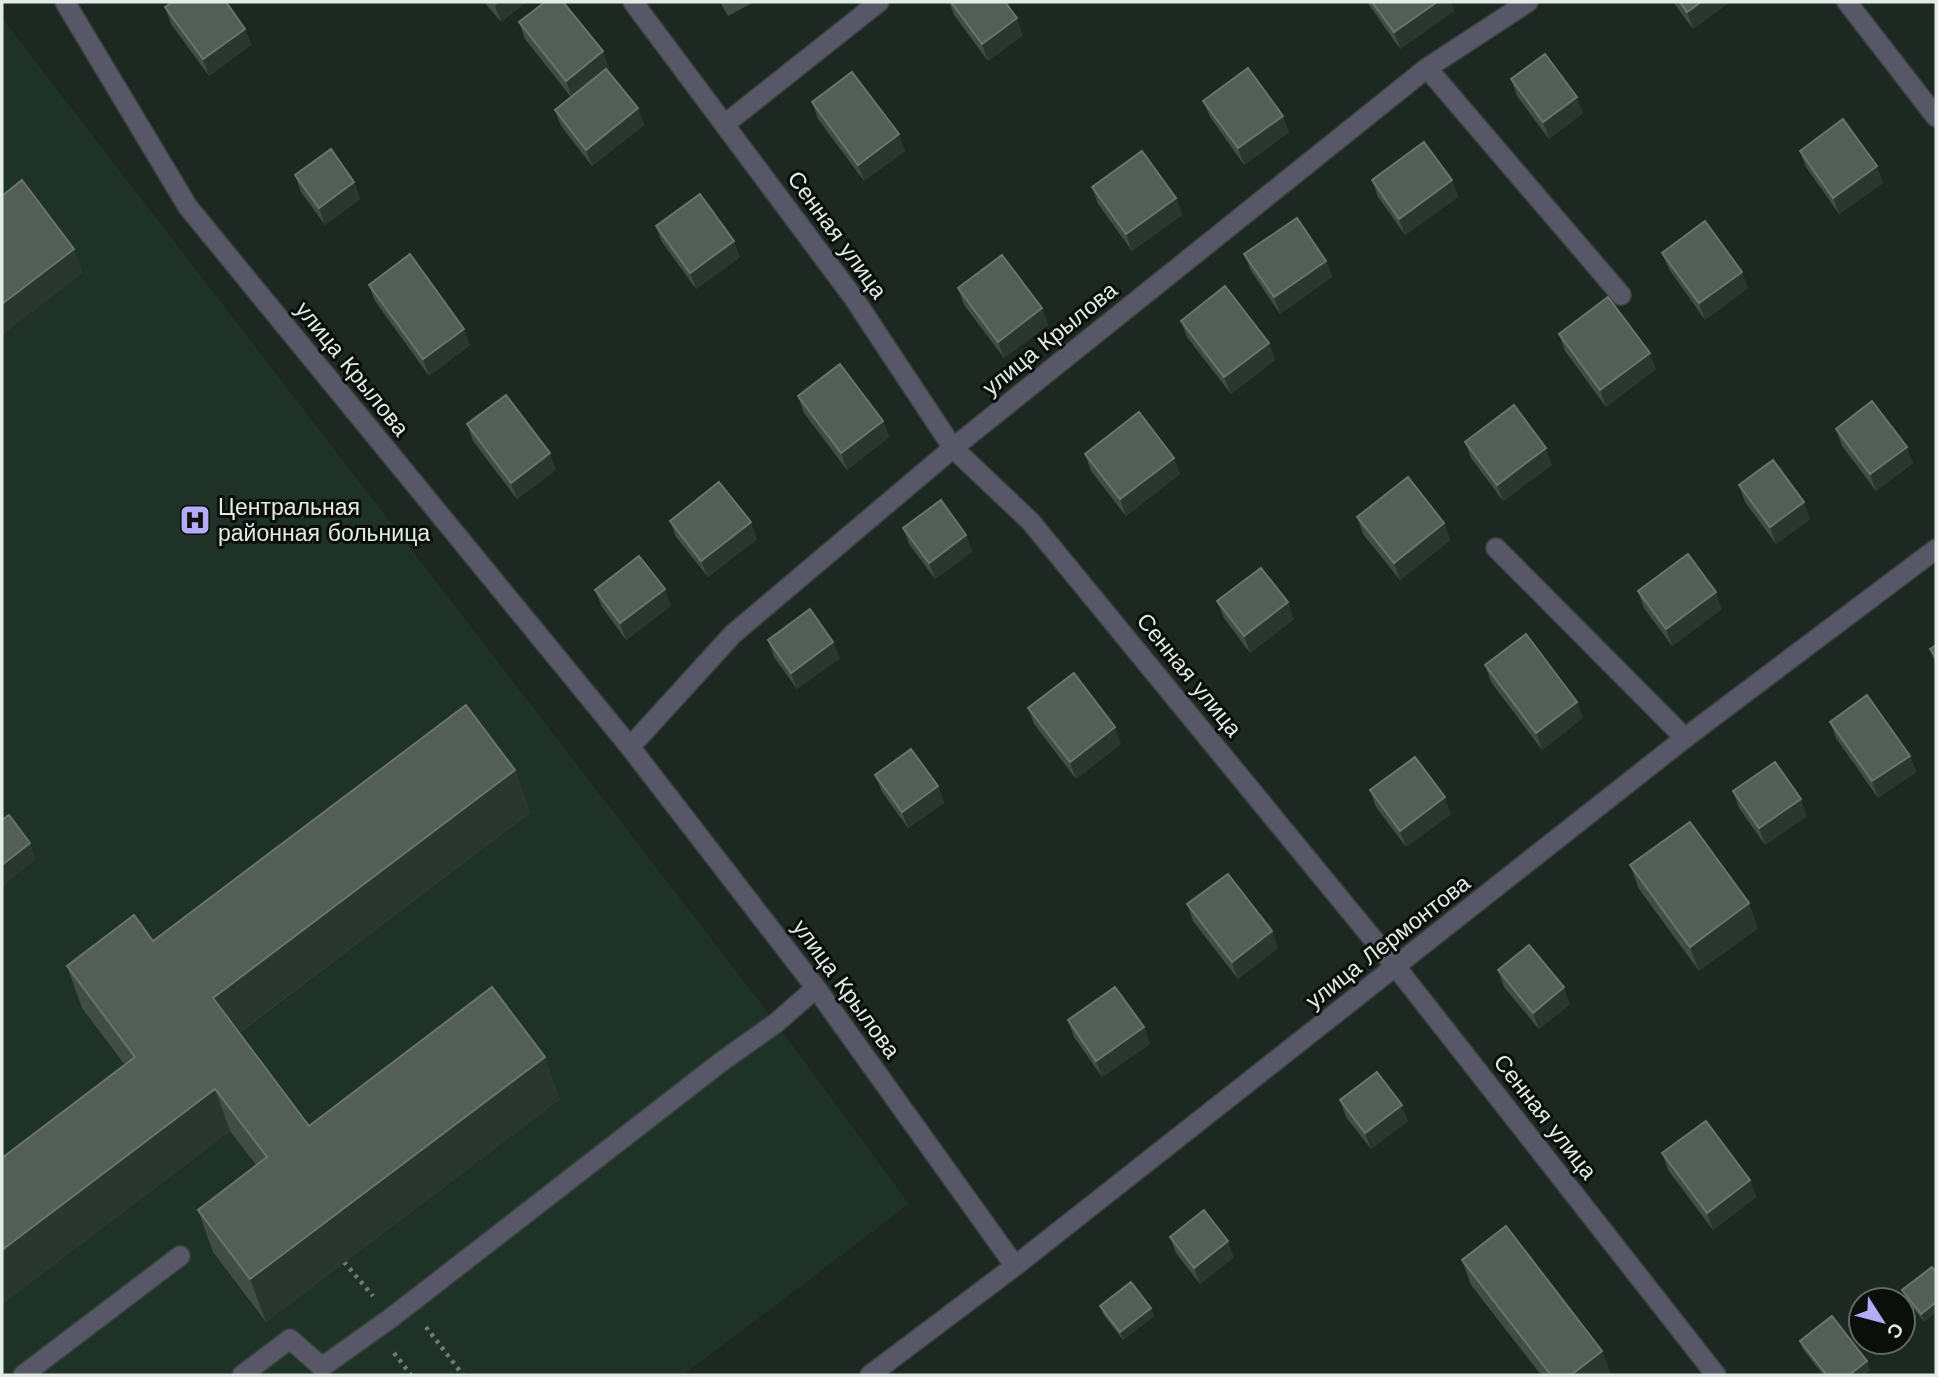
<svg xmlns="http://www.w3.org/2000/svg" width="1938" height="1377" font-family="'Work Sans',sans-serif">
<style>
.built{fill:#1f3228}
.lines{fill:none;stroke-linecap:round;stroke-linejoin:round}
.service-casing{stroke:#38433d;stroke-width:22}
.minor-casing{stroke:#38433d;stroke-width:22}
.path{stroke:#717b75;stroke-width:4.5;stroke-dasharray:3.5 5;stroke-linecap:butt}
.service{stroke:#585767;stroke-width:19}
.minor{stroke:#585767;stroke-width:19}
.wall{fill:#404d45}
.shaded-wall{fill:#2a372f}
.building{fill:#525e56;stroke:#68746d;stroke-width:2}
.labels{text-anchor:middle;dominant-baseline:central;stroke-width:6;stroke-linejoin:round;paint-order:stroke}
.street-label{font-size:23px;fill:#e3ebe6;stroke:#0a0f0c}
.poi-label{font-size:23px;fill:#e3ebe6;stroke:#0a0f0c;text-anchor:start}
</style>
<rect width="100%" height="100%" fill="#1c2821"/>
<!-- built -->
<path class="built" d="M2 18 776 1023 909 1204 683 1375H2Z"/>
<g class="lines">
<!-- service casing -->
<g class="service-casing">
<path id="service" d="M1427 68 1621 295
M1496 548 1685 738
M23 1375 180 1256
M242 1375 290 1339 322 1367 391 1318 721 1062 776 1023 816 988"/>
</g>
<!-- minor casing -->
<g class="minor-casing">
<path id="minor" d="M65 2 188 207 630 747 816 988 1015 1266
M633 2 853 297 953 448 1031 522 1396 967 1716 1375
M1847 2 1936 117
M725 124 879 2
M630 747 733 634 953 448 1427 68 1528 2
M870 1375 1015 1266 1685 738 1936 549"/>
</g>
<!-- path -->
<path class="path" d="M344 1262 373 1296
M426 1327 463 1375
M394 1353 411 1375"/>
<!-- service -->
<use href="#service" class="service"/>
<!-- minor -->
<use href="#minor" class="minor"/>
</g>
<!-- wall -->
<path class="wall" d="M484 2H526L501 22Z
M720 2H754L728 16Z
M949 2H1005L1023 35 988 61 954 15Z
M1367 2H1451L1454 11 1400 49Z
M1673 2H1730L1693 29Z
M165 7 245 29 251 45 209 76 171 24Z
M519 22 609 68 607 70 638 108 644 125 592 166 561 126 555 110 571 97 525 39Z
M1511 79 1583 113 1549 139 1517 96Z
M1203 101 1289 132 1244 165 1210 117Z
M812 102 905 151 864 181 818 119Z
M1800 151 1883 183 1839 214 1806 167Z
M295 175 354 182 360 199 325 225 301 192Z
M1372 180H1452L1458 197 1405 235 1378 197Z
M1092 187 1176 198 1182 215 1132 251 1098 204Z
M656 226 740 257 696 289 662 242Z
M1662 253 1748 288 1705 320 1669 269Z
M1244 254 1326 261 1332 277 1280 314 1251 271Z
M369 285 470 345 429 376 375 301Z
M958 288 1042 308 1048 325 1004 358 964 305Z
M1181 321 1269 343 1275 360 1231 394 1187 337Z
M1559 334 1656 369 1606 407 1565 351Z
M798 396 883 421 889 437 847 470 804 413Z
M467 424 556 470 517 499 473 441Z
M1836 429 1913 463 1876 491 1842 446Z
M1465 442 1552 465 1503 501 1471 458Z
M1085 454 1174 458 1180 474 1126 516 1091 471Z
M1739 485 1810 519 1776 544 1745 502Z
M1357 517 1444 523 1450 540 1400 580 1363 534Z
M670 521 757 539 708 577 676 537Z
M903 528 966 535 972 552 935 579 909 544Z
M595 590 671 606 626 640 602 607Z
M1638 591 1722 609 1672 646 1644 608Z
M1217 601 1294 619 1250 653 1224 618Z
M768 640 840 658 797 689 774 657Z
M1936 645V666L1930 649Z
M1485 665 1583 718 1542 750 1491 682Z
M1028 708 1121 744 1076 779 1034 724Z
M1830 722 1910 756 1916 772 1878 798 1836 738Z
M515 770 530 813 239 1033 309 1126 560 1099 266 1322 213 1252 198 1210 256 1165 230 1131 2 1304V1158L125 1065 82 1008 67 966 153 941Z
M875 775 938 786 944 803 908 828 882 792Z
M1370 790 1451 814 1406 847 1376 807Z
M1733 791 1807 816 1765 845 1739 808Z
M1630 865 1758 928 1699 971 1639 889Z
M1187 904 1272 931 1278 948 1238 979 1193 921Z
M1498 970 1570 1004 1539 1029 1504 987Z
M1068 1020 1144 1027 1150 1044 1102 1077 1074 1037Z
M1340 1100 1408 1121 1371 1149 1346 1117Z
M1662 1153 1750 1180 1756 1197 1713 1230 1668 1170Z
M1170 1237 1234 1257 1200 1284 1176 1253Z
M1462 1260 1602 1351 1611 1375H1541L1471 1285Z
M1932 1267 1924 1322 1906 1299 1902 1290Z
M1100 1306 1151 1308 1154 1316 1123 1340 1103 1314Z
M1800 1341 1870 1370 1863 1375H1823L1803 1349Z"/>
<!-- shaded-wall -->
<path class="shaded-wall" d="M500 2H526L501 22 495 6Z
M1437 2H1451L1454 11 1400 49 1394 32Z
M1701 2H1730L1693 29 1687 12Z
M1017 18 1023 35 988 61 982 44Z
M245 29 251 45 209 76 203 59Z
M603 51 609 68 572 98 566 81Z
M1577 97 1583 113 1549 139 1543 122Z
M638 108 644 125 592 166 586 150Z
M1283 116 1289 132 1244 165 1238 148Z
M899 134 905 151 864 181 858 165Z
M1877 166 1883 183 1839 214 1833 198Z
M1452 180 1458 197 1405 235 1399 219Z
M354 182 360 199 325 225 319 208Z
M1176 198 1182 215 1132 251 1126 234Z
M734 241 740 257 696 289 690 273Z
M74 249 83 273 2 335V304Z
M1326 261 1332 277 1280 314 1274 297Z
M1742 272 1748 288 1705 320 1699 303Z
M1042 308 1048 325 1004 358 998 342Z
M464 329 470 345 429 376 423 359Z
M1269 343 1275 360 1231 394 1224 377Z
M1650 353 1656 369 1606 407 1600 390Z
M883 421 889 437 847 470 841 453Z
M1907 447 1913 463 1876 491 1870 474Z
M1546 448 1552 465 1503 501 1497 485Z
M550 453 556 470 517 499 511 483Z
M1174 458 1180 474 1126 516 1120 499Z
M1804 502 1810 519 1776 544 1770 527Z
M751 522 757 539 708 577 701 561Z
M1444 523 1450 540 1400 580 1394 563Z
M966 535 972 552 935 579 929 563Z
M665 589 671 606 626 640 620 623Z
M1716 592 1722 609 1672 646 1666 629Z
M1288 602 1294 619 1250 653 1244 636Z
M833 642 840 658 797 689 791 673Z
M1577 702 1583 718 1542 750 1536 733Z
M1115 727 1121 744 1076 779 1070 762Z
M1910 756 1916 772 1878 798 1872 781Z
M515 770 530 813 229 1040 213 998Z
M938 786 944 803 908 828 902 812Z
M1445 797 1451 814 1406 847 1400 831Z
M1801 799 1807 816 1765 845 1759 828Z
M30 843 36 859 2 887V865Z
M1749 903 1758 928 1699 971 1690 947Z
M1272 931 1278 948 1238 979 1232 962Z
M1564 987 1570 1004 1539 1029 1533 1013Z
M1144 1027 1150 1044 1102 1077 1096 1061Z
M545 1057 560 1099 266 1322 250 1279Z
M215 1089 230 1131 2 1304V1250Z
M1402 1105 1408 1121 1371 1149 1365 1133Z
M1750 1180 1756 1197 1713 1230 1707 1213Z
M1228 1241 1234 1257 1200 1284 1194 1268Z
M1936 1302V1313L1924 1322 1921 1314Z
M1151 1308 1154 1316 1123 1340 1120 1332Z
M1602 1351 1611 1375H1571Z
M1867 1361 1870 1370 1863 1375H1849Z"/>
<!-- building -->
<path class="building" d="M173 2H226L245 29 203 59 165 7Z
M545 2H563L603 51 566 81 519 22Z
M951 2H1005L1017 18 982 44Z
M1372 2H1437L1394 32Z
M1680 2H1701L1687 12Z
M1545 54 1577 97 1543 122 1511 79Z
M1248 68 1283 116 1238 148 1203 101Z
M606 69 638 108 586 150 555 110Z
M852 72 899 134 858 165 812 102Z
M1843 119 1877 166 1833 198 1800 151Z
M1424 142 1452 180 1399 219 1372 180Z
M331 149 354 182 319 208 295 175Z
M1142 151 1176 198 1126 234 1092 187Z
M22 180 74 249 2 304V196Z
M700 194 734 241 690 273 656 226Z
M1297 218 1326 261 1274 297 1244 254Z
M1705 221 1742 272 1699 303 1662 253Z
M410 254 464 329 423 359 369 285Z
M1002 255 1042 308 998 342 958 288Z
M1225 286 1269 343 1224 377 1181 321Z
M1608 297 1650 353 1600 390 1559 334Z
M840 364 883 421 841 453 798 396Z
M506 395 550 453 511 483 467 424Z
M1872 401 1907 447 1870 474 1836 429Z
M1514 405 1546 448 1497 485 1465 442Z
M1139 412 1174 458 1120 499 1085 454Z
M1773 460 1804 502 1770 527 1739 485Z
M1408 477 1444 523 1394 563 1357 517Z
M719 482 751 522 701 561 670 521Z
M941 500 966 535 929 563 903 528Z
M1688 554 1716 592 1666 629 1638 591Z
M639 556 665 589 620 623 595 590Z
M1261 568 1288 602 1244 636 1217 601Z
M810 609 833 642 791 673 768 640Z
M1526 634 1577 702 1536 733 1485 665Z
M1936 645V658L1930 649Z
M1074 673 1115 727 1070 762 1028 708Z
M1867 695 1910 756 1872 781 1830 722Z
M466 705 515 770 213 998 309 1126 492 987 545 1057 250 1279 198 1210 267 1157 215 1089 2 1250V1158L135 1057 67 966 134 915 153 941Z
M911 749 938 786 902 812 875 775Z
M1415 757 1445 797 1400 831 1370 790Z
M1775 762 1801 799 1759 828 1733 791Z
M9 815 30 843 2 865V820Z
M1690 822 1749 903 1690 947 1630 865Z
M1228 874 1272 931 1232 962 1187 904Z
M1529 945 1564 987 1533 1013 1498 970Z
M1115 987 1144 1027 1096 1061 1068 1020Z
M1377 1072 1402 1105 1365 1133 1340 1100Z
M1706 1121 1750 1180 1707 1213 1662 1153Z
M1204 1210 1228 1241 1194 1268 1170 1237Z
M1506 1226 1602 1351 1571 1375H1551L1462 1260Z
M1932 1267 1936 1272V1302L1921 1314 1902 1290Z
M1131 1282 1151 1308 1120 1332 1100 1306Z
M1832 1316 1867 1361 1849 1375H1827L1800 1341Z"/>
<!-- icons -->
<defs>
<g id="hospital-square" transform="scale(1.575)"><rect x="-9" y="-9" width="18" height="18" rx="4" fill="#b5acf8" stroke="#0a0f0c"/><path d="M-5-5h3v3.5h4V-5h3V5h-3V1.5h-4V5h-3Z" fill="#111"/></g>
</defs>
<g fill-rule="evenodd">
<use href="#hospital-square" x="195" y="520"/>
</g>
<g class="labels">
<!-- street labels -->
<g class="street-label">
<text transform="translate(837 235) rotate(54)">Сенная улица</text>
<text transform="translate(1050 339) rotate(-39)">улица Крылова</text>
<text transform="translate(352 369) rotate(51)">улица Крылова</text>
<text transform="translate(1189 675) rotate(51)">Сенная улица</text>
<text transform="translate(1388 942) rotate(-38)">улица Лермонтова</text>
<text transform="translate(846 989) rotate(54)">улица Крылова</text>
<text transform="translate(1545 1117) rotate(52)">Сенная улица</text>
</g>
<!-- poi labels -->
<g class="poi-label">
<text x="218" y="507">Центральная<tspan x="218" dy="26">районная больница</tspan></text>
</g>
</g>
<!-- border -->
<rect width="1938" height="1377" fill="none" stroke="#e3ebe6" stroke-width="7"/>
<!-- north arrow -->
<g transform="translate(1882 1321) rotate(126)"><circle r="33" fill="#0a0f0c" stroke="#616763" stroke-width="2"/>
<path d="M0-5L12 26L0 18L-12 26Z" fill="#b5acf8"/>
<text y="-10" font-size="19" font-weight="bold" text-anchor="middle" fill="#e3ebe6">С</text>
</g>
</svg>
